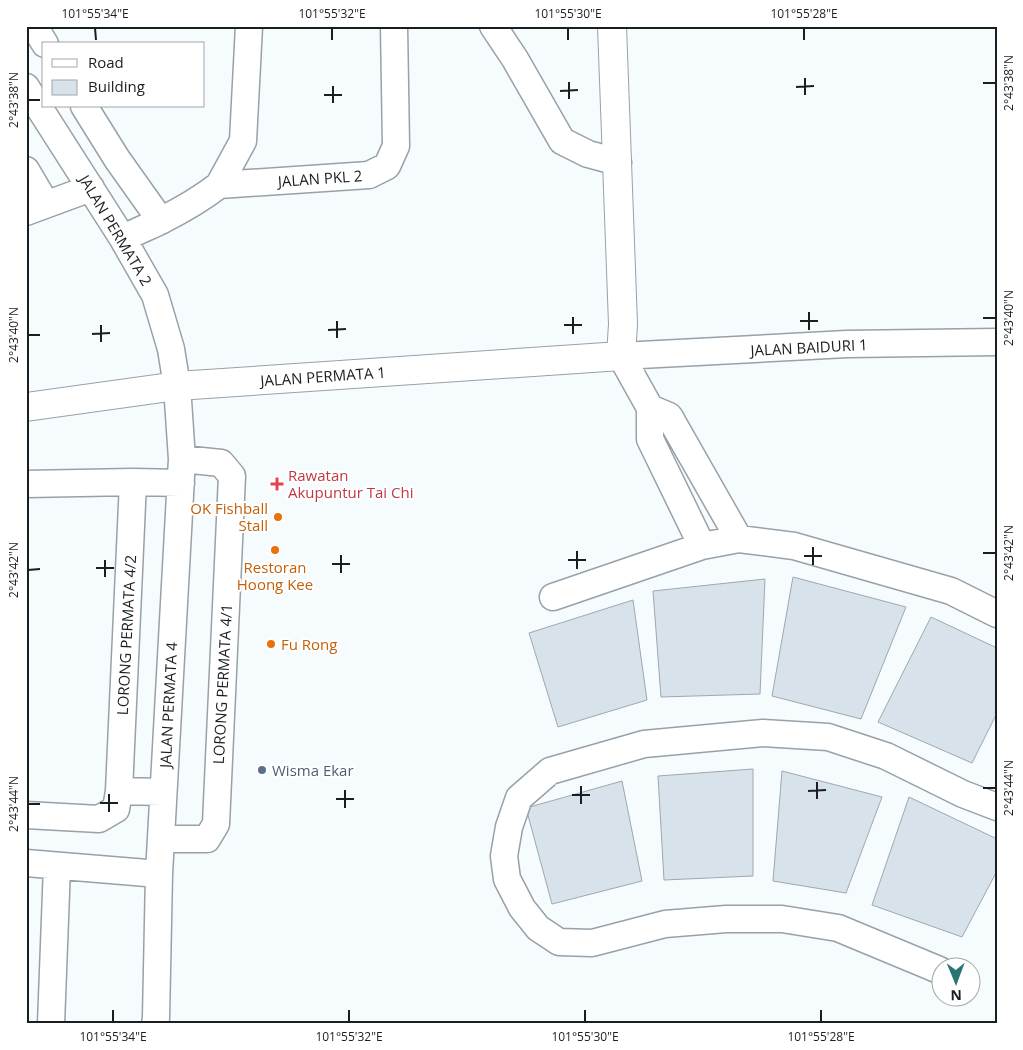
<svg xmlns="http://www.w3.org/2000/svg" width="1023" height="1050" font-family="'Open Sans',sans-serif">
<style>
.building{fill:#d7e2eb;stroke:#9da8af}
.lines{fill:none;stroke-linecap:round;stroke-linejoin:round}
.minor-casing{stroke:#97a1a9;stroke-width:29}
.major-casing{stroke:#97a1a9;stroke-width:30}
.minor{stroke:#fff;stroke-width:26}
.major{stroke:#fff;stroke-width:28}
.ticks{fill:none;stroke:#1a1e21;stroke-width:2}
.health-dot{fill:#e0444e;stroke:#fff;stroke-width:2}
.food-dot{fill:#e8710a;stroke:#fff;stroke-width:2}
.service-dot{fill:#5c6f8a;stroke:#fff;stroke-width:2}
.labels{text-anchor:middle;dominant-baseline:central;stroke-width:4;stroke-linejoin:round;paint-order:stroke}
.street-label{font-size:15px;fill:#1a1e21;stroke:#fff}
.health-label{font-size:15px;fill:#be3a42;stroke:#fff;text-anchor:start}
.food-label{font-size:15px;fill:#c56008;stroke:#fff;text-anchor:end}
.service-label{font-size:15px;fill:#4e5e75;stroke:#fff;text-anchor:start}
.neatline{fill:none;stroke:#1a1e21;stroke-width:2}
.ticks-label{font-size:12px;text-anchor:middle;fill:#1a1e21}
</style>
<rect width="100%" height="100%" fill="#f6fbfe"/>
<!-- building -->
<path class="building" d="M793 577 906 607 861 719 772 696Z
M765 579 760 694 661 697 653 591Z
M633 600 647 700 558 727 529 633Z
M931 617 997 648V713L972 763 878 722Z
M753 769V876L664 880 658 776Z
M782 771 882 797 846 893 773 881Z
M622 781 642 881 552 904 526 808Z
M909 797 997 839V871L962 937 872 905Z"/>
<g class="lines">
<!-- minor casing -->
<g class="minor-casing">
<path id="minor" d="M34 26 45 44
M493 26 515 59 562 141 588 154 618 162
M26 87 123 239 155 295 171 349 177 386 182 459 159 874 156 1018 155 1024
M84 106 117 159 161 221
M26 170 46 204
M219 185 243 141 249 26
M26 212 91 188
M123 239C136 231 149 227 162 220 182 210 201 199 219 185L369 175 387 166 396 146 394 26
M650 408 669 416 739 539
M26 484 133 482
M702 546 650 439V408L621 356 847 344 997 342
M553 597 702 546 739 539 794 546 951 591 997 614
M163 792 119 791 133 482 181 483
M26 815 99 819 116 809 119 791
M161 839H207L216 824 232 476 221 463 182 459
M26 863 159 874
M939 970 838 928 782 919H726L665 924 592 943 559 942 538 928 522 908 507 879 504 856 509 827 519 798 550 771 644 744 763 733 828 737 886 756 963 794 997 807
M51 1024 57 866"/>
</g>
<!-- major casing -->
<g class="major-casing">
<path id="major" d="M26 407 177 386 621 356 623 324 612 26"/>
</g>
<!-- minor -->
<use href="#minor" class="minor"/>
<!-- major -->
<use href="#major" class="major"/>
</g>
<!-- ticks -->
<path class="ticks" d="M95 28 96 40M332 28V40M568 28V40M804 28V40M805 78V95M569 82V99M983 83H996M333 86V103M796 87 814 86M560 91 578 90M324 95H342M28 100H40M809 312V330M573 317V334M983 318H996M337 321V338M800 321H818M101 325V342M564 325H582M328 330 346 329M92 334 110 333M28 335H40M813 547V565M577 551V569M983 553H996M341 555V573M804 556H822M105 560V577M568 560H586M332 564H350M96 568H114M28 570 40 569M817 782V799M581 786V804M983 788H996M345 790V808M808 791 826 790M109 794V812M572 795H590M336 799H354M100 803H118M28 804H40M113 1010V1022M349 1010V1022M585 1010V1022M821 1010V1022"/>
<!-- markers -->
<path class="health-dot" d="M274.5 476.5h5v5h5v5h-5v5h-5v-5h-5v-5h5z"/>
<g class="food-dot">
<circle cx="278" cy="517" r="5"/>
<circle cx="275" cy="550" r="5"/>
<circle cx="271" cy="644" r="5"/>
</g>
<circle class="service-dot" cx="262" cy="770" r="5"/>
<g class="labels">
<!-- street labels -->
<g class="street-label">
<text transform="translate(320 178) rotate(-4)">JALAN PKL 2</text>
<text transform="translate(116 230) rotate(59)">JALAN PERMATA 2</text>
<text transform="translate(809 347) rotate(-3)">JALAN BAIDURI 1</text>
<text transform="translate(323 376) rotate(-4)">JALAN PERMATA 1</text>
<text transform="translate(126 635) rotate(-87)">LORONG PERMATA 4/2</text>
<text transform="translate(222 684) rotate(-87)">LORONG PERMATA 4/1</text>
<text transform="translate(168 705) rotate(-87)">JALAN PERMATA 4</text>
</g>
<!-- health labels -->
<g class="health-label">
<text x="288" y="475">Rawatan<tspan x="288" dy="17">Akupuntur Tai Chi</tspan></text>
</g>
<!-- food labels -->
<g class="food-label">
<text x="268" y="508">OK Fishball<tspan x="268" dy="17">Stall</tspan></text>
<text x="275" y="567" text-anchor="middle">Restoran<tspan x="275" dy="17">Hoong Kee</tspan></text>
<text x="281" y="644" text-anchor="start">Fu Rong</text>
</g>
<!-- service labels -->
<g class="service-label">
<text x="272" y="770">Wisma Ekar</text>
</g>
</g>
<!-- border -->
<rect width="1023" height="1050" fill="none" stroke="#ffffff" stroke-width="55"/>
<!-- legend -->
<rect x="42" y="42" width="162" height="65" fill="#ffffff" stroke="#a3a5a6"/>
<rect x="52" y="59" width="25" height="8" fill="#ffffff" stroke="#a3a5a6"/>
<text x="88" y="68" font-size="15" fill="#1a1e21">Road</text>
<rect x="52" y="80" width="25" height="15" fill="#d7e2eb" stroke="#a3a5a6"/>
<text x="88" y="92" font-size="15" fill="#1a1e21">Building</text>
<!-- north arrow -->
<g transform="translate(956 982) rotate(179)"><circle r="24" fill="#ffffff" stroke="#a3a5a6"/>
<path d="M0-4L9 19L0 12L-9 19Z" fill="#297472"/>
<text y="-8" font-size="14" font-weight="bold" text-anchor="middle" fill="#1a1e21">N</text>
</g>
<rect x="28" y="28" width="968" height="994" class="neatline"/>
<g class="ticks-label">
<text x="95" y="18">101°55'34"E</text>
<text x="332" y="18">101°55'32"E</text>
<text x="568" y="18">101°55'30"E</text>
<text x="804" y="18">101°55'28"E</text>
<text transform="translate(1009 83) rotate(-90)" y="4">2°43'38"N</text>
<text transform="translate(14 100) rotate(-90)" y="4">2°43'38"N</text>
<text transform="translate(1009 318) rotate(-90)" y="4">2°43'40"N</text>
<text transform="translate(14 335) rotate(-90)" y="4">2°43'40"N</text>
<text transform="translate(1009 553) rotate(-90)" y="4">2°43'42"N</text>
<text transform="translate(14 570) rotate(-90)" y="4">2°43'42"N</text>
<text transform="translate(1009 788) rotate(-90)" y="4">2°43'44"N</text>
<text transform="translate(14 804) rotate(-90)" y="4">2°43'44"N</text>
<text x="113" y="1041">101°55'34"E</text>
<text x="349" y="1041">101°55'32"E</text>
<text x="585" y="1041">101°55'30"E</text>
<text x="821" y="1041">101°55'28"E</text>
</g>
</svg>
